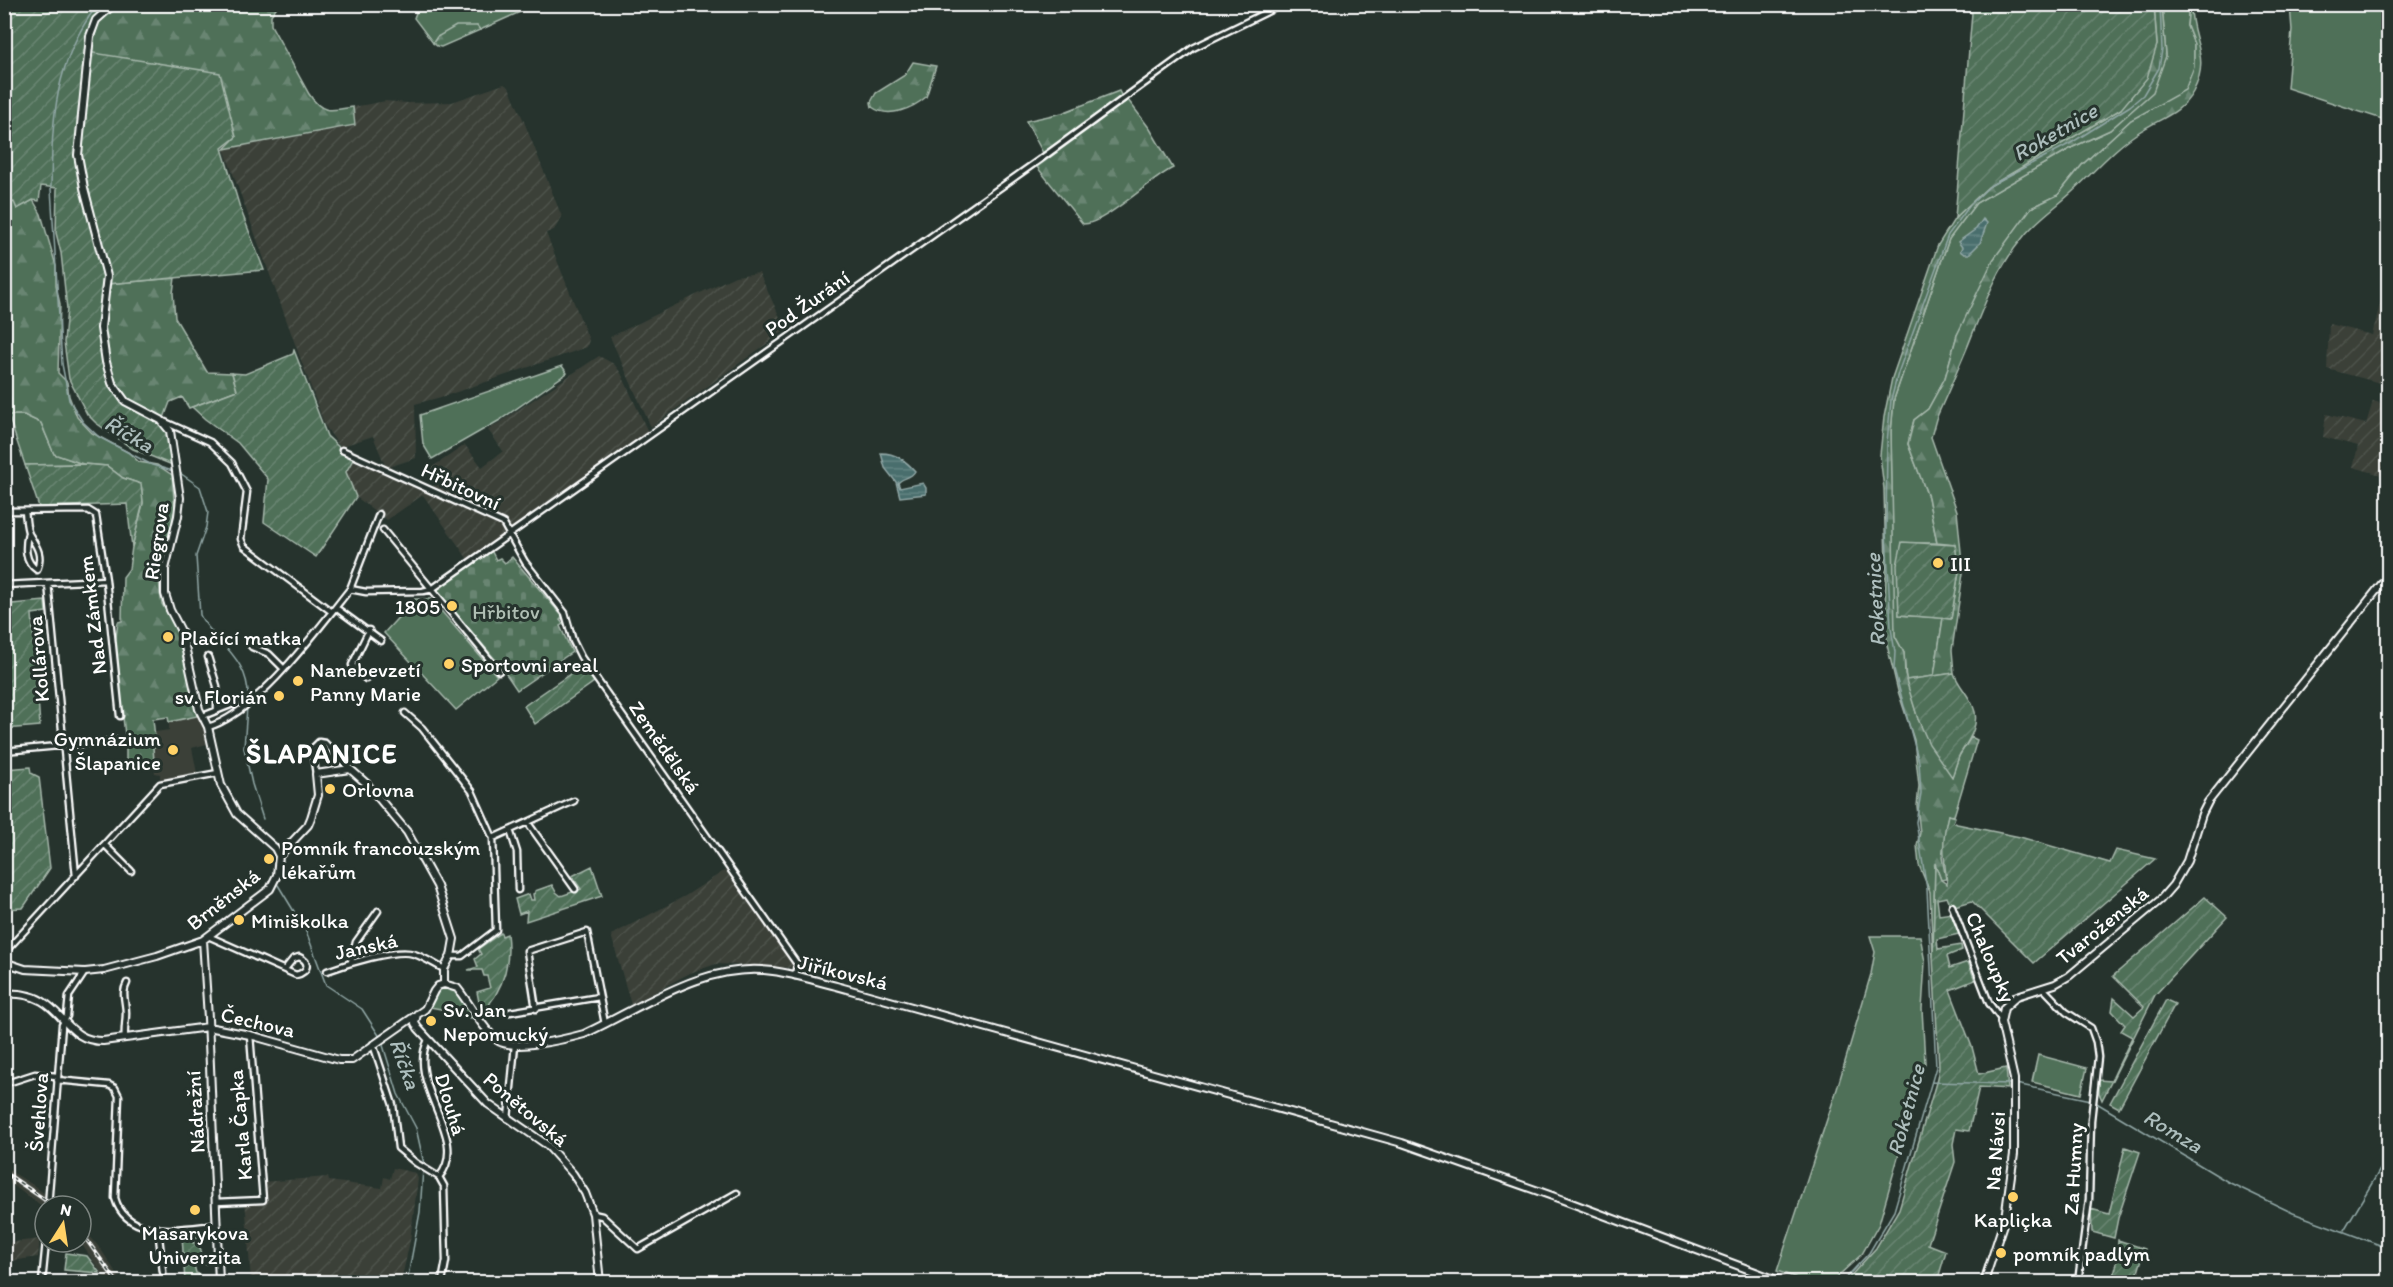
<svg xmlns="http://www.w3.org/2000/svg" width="2393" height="1287" font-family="Itim,sans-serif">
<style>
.built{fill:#3a4038}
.industrial{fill:url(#industrial-furrows)}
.green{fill:#4f7059;stroke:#a7b8ac;stroke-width:1.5}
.forest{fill:url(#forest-firs);stroke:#a7b8ac;stroke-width:1.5}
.cemetery{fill:url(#cemetery-stones);stroke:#a7b8ac;stroke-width:1.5}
.garden{fill:url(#garden-furrows);stroke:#a7b8ac;stroke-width:1.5}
.water{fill:url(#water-rules);stroke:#92a8a7;stroke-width:1.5}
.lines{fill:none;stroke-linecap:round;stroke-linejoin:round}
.stream{stroke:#92a8a7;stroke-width:1.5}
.street-casing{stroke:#fff;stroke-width:9}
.secondary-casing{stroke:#fff;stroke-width:10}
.street{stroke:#26332d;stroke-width:4.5}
.secondary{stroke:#26332d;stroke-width:6}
.rail-casing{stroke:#fff;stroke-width:4}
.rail{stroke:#26332d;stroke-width:1.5;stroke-dasharray:4.5;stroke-linecap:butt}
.poi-dot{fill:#ffd166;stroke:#26332d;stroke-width:2}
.labels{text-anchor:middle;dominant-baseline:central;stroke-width:6;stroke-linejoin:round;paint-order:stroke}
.street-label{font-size:21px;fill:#fff;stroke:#26332d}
.poi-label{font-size:21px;fill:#fff;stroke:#26332d;text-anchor:start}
.park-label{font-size:21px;fill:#b0bfb4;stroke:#26332d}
.water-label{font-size:22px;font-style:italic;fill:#adbebd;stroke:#26332d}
.district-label{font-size:27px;font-weight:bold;letter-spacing:1.5px;fill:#fff;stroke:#26332d}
</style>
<defs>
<pattern id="industrial-furrows" width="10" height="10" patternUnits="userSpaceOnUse" patternTransform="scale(1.5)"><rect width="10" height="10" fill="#3a4038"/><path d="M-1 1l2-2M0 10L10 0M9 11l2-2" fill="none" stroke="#4e534c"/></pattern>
<pattern id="forest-firs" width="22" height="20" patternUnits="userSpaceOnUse" patternTransform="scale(1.5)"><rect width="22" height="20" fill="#4f7059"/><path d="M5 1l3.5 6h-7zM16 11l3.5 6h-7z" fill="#698572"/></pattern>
<pattern id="cemetery-stones" width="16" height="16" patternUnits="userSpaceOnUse" patternTransform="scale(1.5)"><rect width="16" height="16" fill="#4f7059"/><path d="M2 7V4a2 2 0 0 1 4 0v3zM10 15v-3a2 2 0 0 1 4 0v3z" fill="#698572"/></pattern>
<pattern id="garden-furrows" width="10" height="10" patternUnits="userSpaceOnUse" patternTransform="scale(1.5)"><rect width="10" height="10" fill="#4f7059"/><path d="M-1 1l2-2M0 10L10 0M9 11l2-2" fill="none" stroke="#698572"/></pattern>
<pattern id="water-rules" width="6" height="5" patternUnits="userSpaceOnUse" patternTransform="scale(1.5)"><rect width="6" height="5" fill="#496e6d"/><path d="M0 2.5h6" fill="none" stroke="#648483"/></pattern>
</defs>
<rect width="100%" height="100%" fill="#26332d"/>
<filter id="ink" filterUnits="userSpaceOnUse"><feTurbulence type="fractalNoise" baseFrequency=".0167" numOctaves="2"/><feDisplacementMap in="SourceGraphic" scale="12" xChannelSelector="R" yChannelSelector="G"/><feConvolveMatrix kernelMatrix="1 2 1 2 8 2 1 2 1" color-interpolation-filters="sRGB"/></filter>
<g filter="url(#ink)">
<!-- built -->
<path class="built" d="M197 716 204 724 207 744 192 748 197 773 160 780V774L155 773 153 753V747L156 746 155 732 169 730V722Z
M4 1167 33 1185 61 1206H45V1208L5 1180Z
M81 1225 102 1251 122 1282H108L80 1242Z"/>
<!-- industrial -->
<path class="industrial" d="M504 84 509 87 523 119 562 217 554 230 546 233 589 340 587 347 445 396 415 404 416 458 386 468 373 436 340 447 325 426 224 149 354 125 353 107 386 101 407 103 452 102Z
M759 273 786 330 651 427 610 337 735 276Z
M2383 293 2388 295V385L2327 369 2329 324 2372 335Z
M599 356 614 364 621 373 648 432 544 509 469 561 423 495 387 520 356 497 346 472 352 460 431 493 435 481 428 470 465 445 482 467 503 451 488 430Z
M2373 401 2388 405V477L2353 467 2358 446 2323 437 2326 414 2366 424Z
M727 869 796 968 716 964 690 973 631 1005 611 935 685 896Z
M393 1168 416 1173 418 1179 410 1241 401 1282H251L245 1199 263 1198 261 1182 328 1177 329 1181 382 1188 384 1177 390 1179Z
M40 1239 38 1257 5 1262V1243Z"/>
<!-- green -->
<path class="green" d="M419 5H530L520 12 480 30 477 26 437 37 433 43 414 18Z
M2162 5H2189L2187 26 2194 44V68L2185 91 2131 120 2082 165 2058 195 2031 208 1957 335 1945 378 1928 409 1914 420 1908 444 1928 497 1937 543H1902L1899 615 1943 618 1934 676 1906 680 1904 653 1895 636 1894 622 1891 432 1894 399 1949 239 1976 203 2073 147 2110 130 2166 56Z
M2290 5H2388V121L2287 88 2292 30Z
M562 366 567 373 500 420 432 459 423 444 420 415Z
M8 415H24L41 423 54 454 83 464 25 465Z
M415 599H431L497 676 456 710 384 633Z
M1870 936H1920L1925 962 1922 1009 1925 1063 1879 1224 1862 1254 1838 1276 1834 1282H1808L1777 1271 1837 1089 1871 974 1875 952Z
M445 987 454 989 457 992 473 1017 471 1018 466 1017 462 1013 430 1007 438 991Z
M2038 1055 2087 1068 2081 1094 2032 1082Z"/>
<!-- forest -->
<path class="forest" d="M117 5H278L271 15V25L309 94C322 114 330 111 353 107L355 125 224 149 236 137 90 53 99 21Z
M2154 5H2162L2166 56 2153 92 2110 130 2073 147 1976 203 1949 239 1894 399 1891 432 1895 636 1904 653 1905 674 1918 719 1952 776 1959 756 1971 737 1977 740 1954 816 1948 815 1942 857 1946 879 1941 880 1935 865 1933 957 1930 892 1919 865 1917 845 1920 833 1917 806 1919 786 1914 740 1898 691 1887 645 1885 622 1886 567 1884 489 1880 455 1884 417 1892 378 1938 245 1955 218 1988 187 2121 109 2157 45Z
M2189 5H2191C2190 40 2212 55 2193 92 2181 114 2158 119 2139 132 2113 149 2094 172 2071 193 2056 207 2038 219 2024 236 1996 269 1983 308 1967 348 1957 372 1946 396 1936 419L1931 437 1957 511 1963 573 1952 650 1954 673 1934 676 1943 618 1951 619 1959 571 1955 545 1937 543 1928 497 1908 444 1914 420 1928 409 1945 378 1957 335 1993 260 2031 208 2058 195 2082 165 2131 120 2185 90 2194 67V44L2187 26Z
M456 26H477L480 30 441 47 437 46 433 43 437 37Z
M913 62 936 66 926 97C912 109 888 119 872 107L871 102 876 93 905 75Z
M1119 91 1122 97 1043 153 1026 121 1062 113Z
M1128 100 1150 129 1173 168C1150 179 1105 224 1083 224L1037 167Z
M33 200 41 214 56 266V286L60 304 58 373 67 382 69 396 77 417 92 433 128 452 139 462 157 465 172 475 175 511 159 570 160 593 162 604 180 634 197 716 169 722 168 717 153 719 156 747H153L154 761 126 760V744L115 645 118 622 122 621 123 577 129 569 132 547 143 503 141 484 123 478 107 466 83 464 54 454 41 423 24 415H8L5 404 4 204 15 202 17 209Z
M175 278 173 293 175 318 207 372 232 373 237 390 189 408 182 397 170 402 164 418 173 425 125 401 112 383 101 328 107 284Z"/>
<!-- cemetery -->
<path class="cemetery" d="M491 550 496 560 500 558 505 563 512 557 563 617 560 620 563 624 560 626 572 652 517 690 500 665 436 590Z"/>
<!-- garden -->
<path class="garden" d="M1952 4 2154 5 2157 45 2147 78 2121 109 1988 187 1955 218 1972 13Z
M4 5H105L87 52 220 73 236 137 222 148 240 208 264 270 107 284 101 328 112 383 125 401 161 420 170 431 175 466 133 449 96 423 87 414 69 379 64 342 67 309 61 253 56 233 57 188 41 186 39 201 33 200 17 209 14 202 5 204Z
M294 350 327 436 342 450 355 456 346 472 356 497 316 557 264 522 268 479 238 443 205 419 192 407 237 390 232 373 245 374 293 354Z
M83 464 107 466 123 478 141 484 143 503 132 547 127 504 39 507 25 465Z
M1902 542 1955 545 1959 571 1951 619 1899 615 1897 565Z
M45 601 46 612 32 614 40 726 5 729V613L12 604Z
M583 665 594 682 535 724 524 706Z
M1954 673C1958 685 1968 694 1973 706 1981 723 1969 740 1960 754 1957 761 1955 769 1952 777L1929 744 1918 719 1906 680Z
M30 767 31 773 39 777 50 868 23 908 5 909V769Z
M1948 815 1955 817 1953 822 1957 824 2020 837 2110 863 2116 850 2155 859 2034 963 1972 901 1951 907 1947 897 1937 899 1939 915 1952 913 1959 934 1937 939 1938 949 1961 945 1962 950 1947 956 1950 968 1968 962 1975 980 1950 990 1972 1047 1979 1074 2006 1068 2008 1089 1979 1087 1969 1131 1956 1129 1953 1144 1955 1162 1928 1244 1946 1251 1937 1282H1845L1876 1248 1899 1209 1937 1079 1939 1067 1933 957 1935 863 1941 880 1947 884C1944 857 1941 842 1948 815Z
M592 866 602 896 526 921 527 911 519 914 515 899 529 894 531 900H534L533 894 535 893V891L552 885 556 892 561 896 581 889 572 876Z
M2205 897 2227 917 2155 995 2102 1100 2099 1093V1080L2111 1081 2132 1037 2121 1031 2125 1025 2112 1011 2114 998 2134 1016 2144 1007 2113 976Z
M501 933 502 936 507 934C510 956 507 975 496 994 494 999 490 1000 489 1006L484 1007 479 1002 477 992 490 988 487 976H484L482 970H468L478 967 475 959 481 954 478 949Z
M2166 1000 2175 1004 2119 1108 2110 1103Z
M2125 1147 2140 1152 2118 1218 2114 1238 2092 1232 2091 1209 2109 1214Z
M198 1230 202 1236 193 1238V1243H197L201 1250 199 1260H205L206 1264 194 1265 196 1273 199 1274V1279H196L197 1282H185L182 1236H184V1231Z
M2118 1240 2145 1249 2135 1282H2112L2117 1263Z
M66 1253 87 1256 100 1273 64 1270Z"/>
<!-- water -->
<path class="water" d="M1983 219 1987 223 1980 243 1969 254H1964L1960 251 1962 247 1958 242 1976 229Z
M881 453C896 453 906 461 915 471 911 479 902 477 898 483L900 488 923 483 926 488V494L900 497 896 482 885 468Z"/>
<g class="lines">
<!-- stream -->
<path class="stream" d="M98 4C54 62 52 119 51 189L62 364 69 400 83 422 99 437 152 465 173 471
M180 473 200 487 208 512 206 527 196 556 200 615C204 624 210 630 217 637 236 657 250 673 248 702
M247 707 244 748 252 784 263 819
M278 885 306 931 326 985 362 1009 380 1037
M382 1042 398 1094 416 1128 424 1164
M1932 1082 2012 1084
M2016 1084 2091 1100
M2095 1102 2228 1182 2293 1213 2388 1248
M2344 1230 2384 1163 2388 1160
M407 1282 420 1212 423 1169
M1842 1282 1869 1253 1894 1211 1936 1067 1927 889 1916 822 1921 793 1919 762 1894 669 1895 652 1891 628 1886 532 1887 443 1891 400 1898 373 1948 235 1971 204 1991 185 2071 143 2130 106 2143 95 2159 68 2162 50 2160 4"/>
<!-- street casing -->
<g class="street-casing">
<path id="street" d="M163 421 210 442 232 463 247 492 241 539 244 546 332 612
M342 450 503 523 525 562 565 613 573 641 581 657 797 964 795 976
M4 511 88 510 96 515 106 580 120 716
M25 511C26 518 26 528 29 534 37 547 43 555 37 570 24 561 25 547 28 533
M383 530 499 671
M48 583 76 876
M4 585 106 580
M350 589 379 514
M336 608 381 641
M248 642 252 647 269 654 283 668
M208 657 217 686V710
M366 679 352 665 369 630
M405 713 422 728 472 791 493 838 496 930 462 956H451
M203 716 238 702
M208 727C257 713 318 629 350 589L366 592 423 591 432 589 1042 158 1193 48 1283 4
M4 751 124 740
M316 774 312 749 319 742 325 743 350 769
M528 823 575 889
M510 830 517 852 518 890
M493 838 574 801
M105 845 131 871
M1952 906 1989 1003 2001 1019
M208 936 296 975C308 972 311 962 299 957L293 959 285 969
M4 953 160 784 218 773
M351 962 356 942 378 911
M327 971C346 964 396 948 414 954 424 957 434 964 444 969
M2043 988 2066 1012 2091 1028 2096 1042 2098 1057 2091 1120 2089 1199 2078 1282
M536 1009 527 951 587 932 605 1024
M510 1012 599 997
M125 1038C124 1029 126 1021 126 1013 126 1001 121 994 127 983
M428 1040C405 1085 472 1138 439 1177
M373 1044 393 1105 398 1148 416 1163 439 1177
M57 1080 109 1085 115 1088 119 1096 115 1198C127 1241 182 1228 217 1225
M4 1084 35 1074 57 1076
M508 1119 515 1045
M439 1177 444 1186 446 1261 442 1282
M216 1202 263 1200 250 1035
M48 1206 62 1025 67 1016 69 996 85 972
M593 1214 602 1216 638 1249 737 1193
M158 1228 163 1272
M42 1282 46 1242"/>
</g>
<!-- secondary casing -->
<g class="secondary-casing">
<path id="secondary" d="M114 4 96 20 90 36 78 155 84 188 107 276 101 328 106 362 112 383 125 401 161 420 170 431 180 498 178 516 165 569V594L170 610 182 633 199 709 208 727 221 785 237 814 275 848 279 856
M203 940 208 1018 219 1282
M4 962 25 969 85 972 104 970 157 956 203 940 270 889 277 875 279 856 308 825 311 818 318 795 316 774 350 769 367 784 407 832 437 886 454 939 451 956 444 969V984L438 986 434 991 425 1009 352 1060H339L250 1035 208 1027 103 1041C70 1041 66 1015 42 1001 30 994 17 994 4 993
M444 984 457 988C471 1005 480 1026 497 1040 511 1052 566 1039 584 1034 643 1007 705 961 773 971 795 974 816 981 836 986L1402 1143 1558 1198 1782 1282
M417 1014 415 1023 418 1028 488 1104 547 1145 573 1174 585 1193 593 1214 600 1282
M1984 1282 2005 1218 2014 1154V1079L2001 1022 2004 1008 2017 996 2055 984 2069 976 2160 900 2173 885 2187 861 2202 814 2208 802 2388 576"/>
</g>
<!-- street -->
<use href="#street" class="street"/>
<!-- secondary -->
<use href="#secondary" class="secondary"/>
<!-- rail casing -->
<g class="rail-casing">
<path id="rail" d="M4 1172 54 1206
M81 1232 117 1282"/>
</g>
<!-- rail -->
<use href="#rail" class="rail"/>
</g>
</g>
<!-- markers -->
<g class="poi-dot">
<circle cx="1938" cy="563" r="6"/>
<circle cx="452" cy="606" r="6"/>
<circle cx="168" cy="637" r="6"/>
<circle cx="449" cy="664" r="6"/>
<circle cx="298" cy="681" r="6"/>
<circle cx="279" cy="696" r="6"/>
<circle cx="173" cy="750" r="6"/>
<circle cx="330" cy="789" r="6"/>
<circle cx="269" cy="859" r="6"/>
<circle cx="239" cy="920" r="6"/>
<circle cx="431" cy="1021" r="6"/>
<circle cx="2013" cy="1197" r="6"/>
<circle cx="195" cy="1210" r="6"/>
<circle cx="2001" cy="1253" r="6"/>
</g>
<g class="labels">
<!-- street labels -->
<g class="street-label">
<text transform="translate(807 303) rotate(-35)">Pod Žurání</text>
<text transform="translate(461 486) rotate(25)">Hřbitovní</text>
<text transform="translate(156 541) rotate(-82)">Riegrova</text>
<text transform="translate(92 615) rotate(-97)">Nad Zámkem</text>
<text transform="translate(38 659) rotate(-95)">Kollárova</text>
<text transform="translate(665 747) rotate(55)">Zemědělská</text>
<text transform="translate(223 899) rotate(-38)">Brněnská</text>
<text transform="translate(2102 925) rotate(-39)">Tvaroženská</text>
<text transform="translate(366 946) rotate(-12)">Janská</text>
<text transform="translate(1991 957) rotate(67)">Chaloupky</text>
<text transform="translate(843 972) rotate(14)">Jiříkovská</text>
<text transform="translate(258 1022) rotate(13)">Čechova</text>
<text transform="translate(451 1104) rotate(73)">Dlouhá</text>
<text transform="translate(526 1109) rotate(40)">Ponětovská</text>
<text transform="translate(38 1112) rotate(-86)">Švehlova</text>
<text transform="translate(195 1112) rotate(-93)">Nádražní</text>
<text transform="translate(240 1125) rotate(-95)">Karla Čapka</text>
<text transform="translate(1995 1151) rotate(-86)">Na Návsi</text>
<text transform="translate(2073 1169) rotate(-87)">Za Humny</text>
</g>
<!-- poi labels -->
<g class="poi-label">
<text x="1950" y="563">III</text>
<text x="440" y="606" text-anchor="end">1805</text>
<text x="180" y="637">Plačící matka</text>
<text x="461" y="664">Sportovni areal</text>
<text x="310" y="669">Nanebevzetí<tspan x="310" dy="24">Panny Marie</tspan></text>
<text x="267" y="696" text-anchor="end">sv. Florián</text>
<text x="161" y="738" text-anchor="end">Gymnázium<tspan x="161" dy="24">Šlapanice</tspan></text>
<text x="342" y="789">Orlovna</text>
<text x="281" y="847">Pomník francouzským<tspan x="281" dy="24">lékařům</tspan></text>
<text x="251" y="920">Miniškolka</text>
<text x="443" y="1009">Sv. Jan<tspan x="443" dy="24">Nepomucký</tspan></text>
<text x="2013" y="1219" text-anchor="middle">Kapliçka</text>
<text x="195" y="1232" text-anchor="middle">Masarykova<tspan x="195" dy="24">Univerzita</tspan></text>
<text x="2013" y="1253">pomník padlým</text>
</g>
<!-- park labels -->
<g class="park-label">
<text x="506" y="611">Hřbitov</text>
</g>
<!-- water labels -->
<g class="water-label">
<text transform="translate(2055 132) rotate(-30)">Roketnice</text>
<text transform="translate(129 434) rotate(30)">Říčka</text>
<text transform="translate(1875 600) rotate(-93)">Roketnice</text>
<text transform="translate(405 1064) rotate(70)">Říčka</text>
<text transform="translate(1906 1110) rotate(-75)">Roketnice</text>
<text transform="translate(2173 1131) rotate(31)">Romza</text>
</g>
<!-- district labels -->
<g class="district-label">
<text x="322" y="753">ŠLAPANICE</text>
</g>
</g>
<!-- margin -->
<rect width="2393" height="1287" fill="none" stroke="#26332d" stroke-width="24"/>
<rect x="12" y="12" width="2369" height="1263" fill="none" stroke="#fff" stroke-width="2" filter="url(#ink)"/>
<!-- north arrow -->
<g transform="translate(63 1224) rotate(12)"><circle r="28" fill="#26332d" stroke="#7d8581" stroke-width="1.5"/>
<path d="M0-4.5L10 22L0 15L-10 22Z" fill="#ffd166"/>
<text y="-9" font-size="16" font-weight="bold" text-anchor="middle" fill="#ffffff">N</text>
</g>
</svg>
